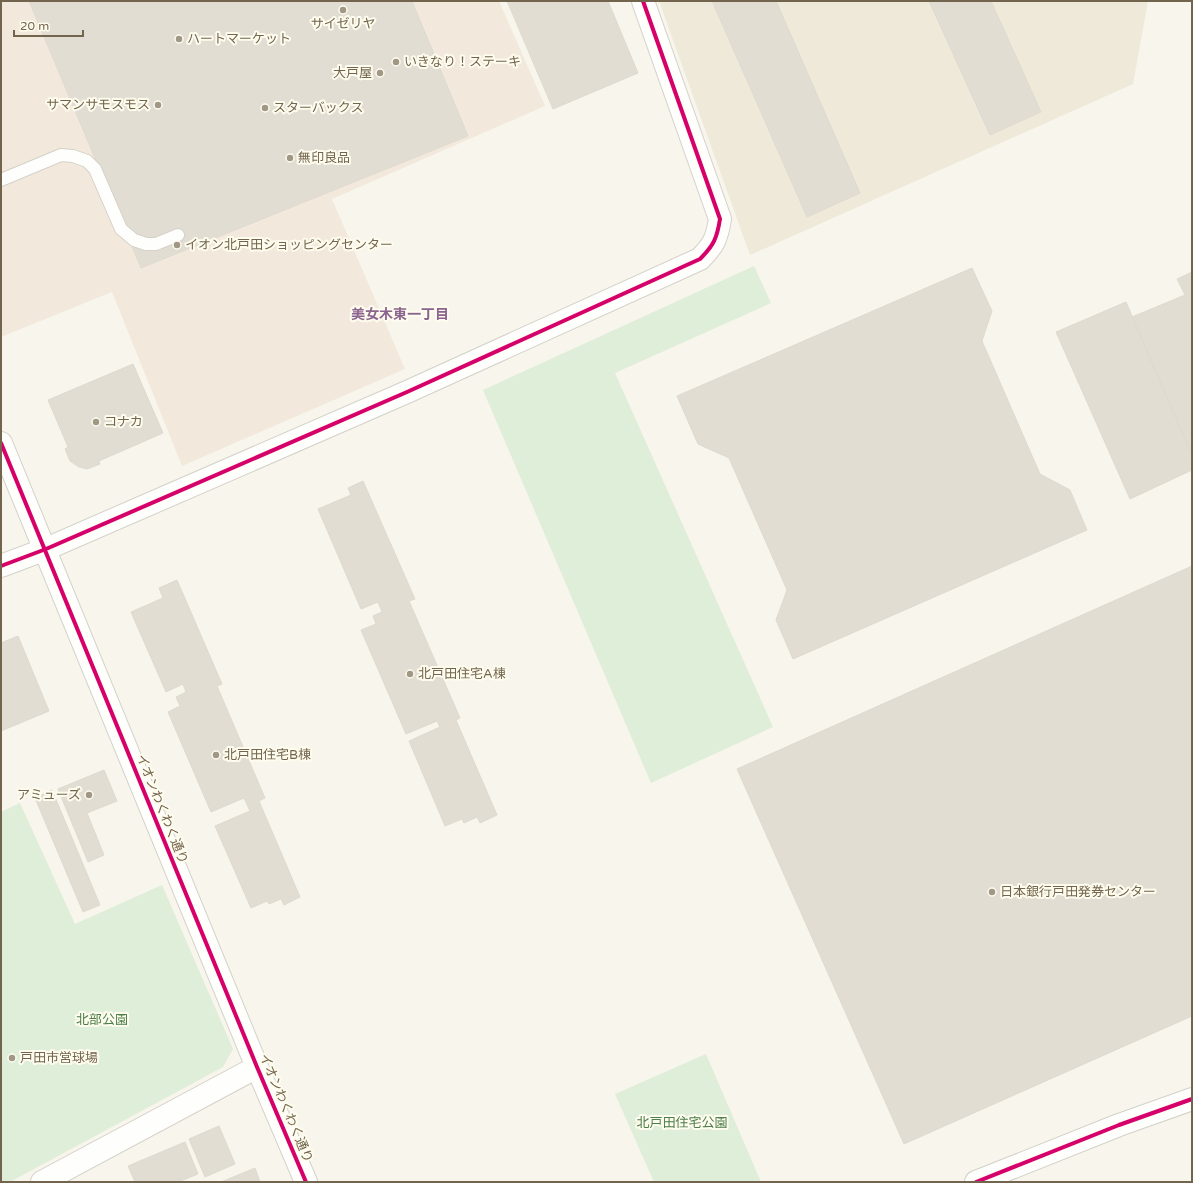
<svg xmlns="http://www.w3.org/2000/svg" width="1193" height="1183" font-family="'Varela Round','Noto Sans JP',sans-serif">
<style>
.residential{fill:#eee9d9}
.commercial{fill:#f2e9dc}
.green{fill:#dfeed8}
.building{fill:#e2ddd3;stroke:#dfdacf}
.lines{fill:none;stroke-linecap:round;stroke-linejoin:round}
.service-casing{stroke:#d4d1c9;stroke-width:14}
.minor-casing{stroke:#d4d1c9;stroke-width:24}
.tertiary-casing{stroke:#d4d1c9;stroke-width:24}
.service{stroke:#fefefc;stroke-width:12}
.minor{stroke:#fefefc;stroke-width:22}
.tertiary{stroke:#fefefc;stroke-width:22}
.cycleway-casing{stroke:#fefcee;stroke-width:6}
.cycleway{stroke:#d6006c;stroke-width:4}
.poi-dot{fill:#a19785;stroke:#fefcee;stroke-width:1.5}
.labels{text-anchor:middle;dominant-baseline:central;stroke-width:4;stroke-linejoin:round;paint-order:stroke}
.poi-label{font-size:13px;fill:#73654d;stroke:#fefcee;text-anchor:start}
.street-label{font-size:13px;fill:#73654d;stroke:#fefcee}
.park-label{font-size:13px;fill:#4b7e49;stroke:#fefcee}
.neighbourhood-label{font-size:14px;font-weight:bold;fill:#8c658f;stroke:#fefcee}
</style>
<rect width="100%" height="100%" fill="#f7f5ec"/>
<!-- residential -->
<path class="residential" d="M659 1H1148L1133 84 750 255Z"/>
<!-- commercial -->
<path class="commercial" d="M1 1H499L545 106 332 199 405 369 182 466 112 292 1 337Z"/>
<!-- green -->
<path class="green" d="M754 266 771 303 615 373 773 727 651 783 483 390Z
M20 803 75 924 162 885 233 1049 223 1067 10 1182H1V812Z
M706 1054 761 1182H654L615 1094Z"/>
<!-- building -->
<path class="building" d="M29 1H412L468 136 141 268Z
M507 1H608L638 73 553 109Z
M712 1H776L860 193 807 217Z
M929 1H991L1041 112 990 135Z
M972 268 992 311 982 341 1040 474 1070 490 1087 530 793 659 776 620 787 590 729 458 698 444 677 396Z
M1192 272V455L1132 317 1185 295 1177 279Z
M1126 302 1192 455V470L1130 499 1056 332Z
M133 364 163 433 99 461 100 464 87 469 79 467 70 461 65 449 68 447 48 400Z
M363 481 415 599 409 601 460 718 456 720 497 815 480 823 477 817 464 823 462 819 445 826 409 741 440 727 437 721 406 734 361 630 376 624 373 616 382 612 378 602 361 609 318 509 351 495 348 488Z
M1192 566V1016L904 1144 737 769Z
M177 580 222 684 217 686 265 798 259 801 300 897 284 905 281 899 269 904 267 901 251 908 215 826 250 811 244 798 211 812 168 712 180 706 176 697 186 692 183 684 166 692 131 612 163 598 159 588Z
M18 636 49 711 1 731V643Z
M104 770 117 801 87 813 104 855 88 862 58 789Z
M52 790 100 905 83 912 35 798Z
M219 1126 235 1164 205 1177 189 1139Z
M185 1142 198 1174 178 1182H135L128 1166Z
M255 1168 260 1182H221Z"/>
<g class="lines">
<!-- service casing -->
<g class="service-casing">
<path id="service" d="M1 180 61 155 73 156 87 161 95 169 121 229 134 240 146 244H156L178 235"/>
</g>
<!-- minor casing -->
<g class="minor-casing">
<path id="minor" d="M46 549 407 392 700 259C714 245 717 238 720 219L643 1"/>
</g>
<!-- tertiary casing -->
<g class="tertiary-casing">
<path id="tertiary" d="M1 443 257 1067 306 1182
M1 566 46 549
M42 1182 257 1067
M976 1182 1119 1125 1192 1099"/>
</g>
<!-- service -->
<use href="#service" class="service"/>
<!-- minor -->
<use href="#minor" class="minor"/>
<!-- tertiary -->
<use href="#tertiary" class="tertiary"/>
<!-- cycleway casing -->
<g class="cycleway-casing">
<path id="cycleway" d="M1 443 257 1067 306 1182
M1 566 46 549 407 392 700 259C714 245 717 238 720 219L643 1
M976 1182 1119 1125 1192 1099"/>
</g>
<!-- cycleway -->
<use href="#cycleway" class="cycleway"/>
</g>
<!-- markers -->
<g class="poi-dot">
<circle cx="343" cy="10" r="4"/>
<circle cx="179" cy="39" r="4"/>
<circle cx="396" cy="62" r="4"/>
<circle cx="380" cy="73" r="4"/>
<circle cx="158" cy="105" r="4"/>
<circle cx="265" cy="108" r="4"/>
<circle cx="290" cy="158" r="4"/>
<circle cx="177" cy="245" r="4"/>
<circle cx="96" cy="422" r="4"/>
<circle cx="410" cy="674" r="4"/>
<circle cx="216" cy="755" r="4"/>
<circle cx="89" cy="795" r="4"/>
<circle cx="992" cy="892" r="4"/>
<circle cx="12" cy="1058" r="4"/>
</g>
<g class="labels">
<!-- poi labels -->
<g class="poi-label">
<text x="343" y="24" text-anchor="middle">サイゼリヤ</text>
<text x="187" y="39">ハートマーケット</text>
<text x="404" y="62">いきなり！ステーキ</text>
<text x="372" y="73" text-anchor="end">大戸屋</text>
<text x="150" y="105" text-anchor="end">サマンサモスモス</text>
<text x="273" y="108">スターバックス</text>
<text x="298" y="158">無印良品</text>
<text x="185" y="245">イオン北戸田ショッピングセンター</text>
<text x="104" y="422">コナカ</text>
<text x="418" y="674">北戸田住宅A棟</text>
<text x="224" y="755">北戸田住宅B棟</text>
<text x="81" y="795" text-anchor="end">アミューズ</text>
<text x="1000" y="892">日本銀行戸田発券センター</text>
<text x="20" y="1058">戸田市営球場</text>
</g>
<!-- street labels -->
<g class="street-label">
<text transform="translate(162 809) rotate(68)">イオンわくわく通り</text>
<text transform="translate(286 1108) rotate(67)">イオンわくわく通り</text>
</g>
<!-- park labels -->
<g class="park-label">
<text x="102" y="1020">北部公園</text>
<text x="682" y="1123">北戸田住宅公園</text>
</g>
<!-- neighbourhood labels -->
<g class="neighbourhood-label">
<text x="400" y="314">美女木東一丁目</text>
</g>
</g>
<!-- border -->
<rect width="1193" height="1183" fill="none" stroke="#73654d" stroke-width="4"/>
<!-- scale -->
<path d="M14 30v6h69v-6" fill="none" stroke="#73654d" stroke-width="2"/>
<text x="20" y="30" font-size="12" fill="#73654d" stroke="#fefcee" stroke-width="3" paint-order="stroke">20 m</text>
</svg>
